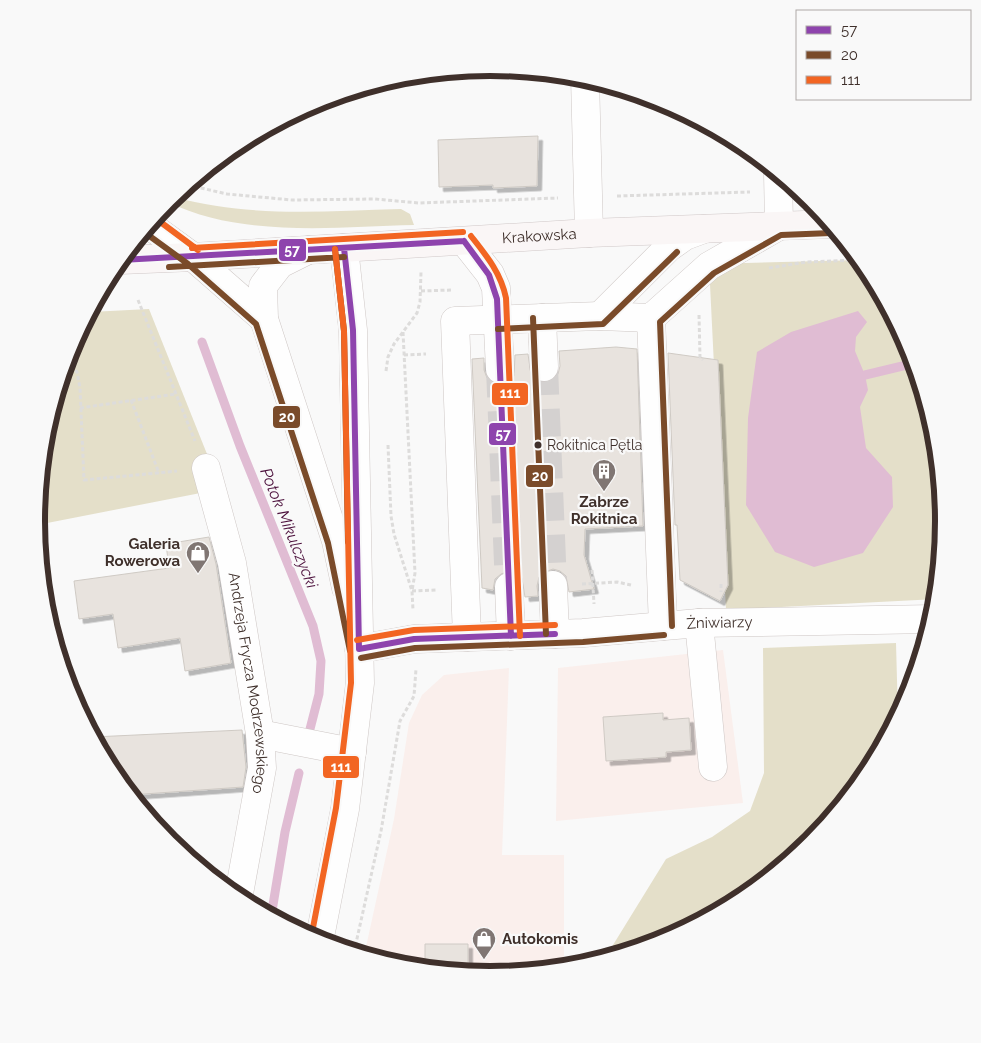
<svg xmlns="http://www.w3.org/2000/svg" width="981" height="1043" font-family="Raleway,sans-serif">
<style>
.built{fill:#faefec}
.green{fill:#e4dfc9}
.water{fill:#e0bcd3}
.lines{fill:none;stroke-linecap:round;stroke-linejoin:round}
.stream{stroke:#e0bcd3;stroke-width:9}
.building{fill:#e8e3de;stroke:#cfcac4;filter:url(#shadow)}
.minor-tunnel{stroke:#d4d1d0;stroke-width:28;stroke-dasharray:28 14;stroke-linecap:butt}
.minor-casing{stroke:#cec7c5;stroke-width:29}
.major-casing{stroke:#d0c8c8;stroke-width:29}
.path{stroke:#dddcdb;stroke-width:3;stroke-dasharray:4 2.5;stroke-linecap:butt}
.minor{stroke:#fefefe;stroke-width:28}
.major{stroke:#faf6f6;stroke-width:28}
.bus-1-casing{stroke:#f9f9f9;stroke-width:10}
.bus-2-casing{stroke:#f9f9f9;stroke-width:10}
.bus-3-casing{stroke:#f9f9f9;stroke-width:10}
.bus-1{stroke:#8e44ad;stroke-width:6}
.bus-2{stroke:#7a4b2a;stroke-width:6}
.bus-3{stroke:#f26522;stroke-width:6}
.bus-dot{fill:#3f302b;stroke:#f9f9f9;stroke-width:2}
.labels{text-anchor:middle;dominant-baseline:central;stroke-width:4.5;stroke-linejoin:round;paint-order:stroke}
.bus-label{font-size:14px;fill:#3f302b;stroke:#f9f9f9;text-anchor:start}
.street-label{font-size:15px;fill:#3f302b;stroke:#f9f9f9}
.poi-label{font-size:15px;font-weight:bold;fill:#3f302b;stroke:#f9f9f9}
.water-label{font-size:16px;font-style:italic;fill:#4b0f3b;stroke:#f9f9f9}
.rim{fill:none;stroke:#3f302b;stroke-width:6}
.line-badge{stroke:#f9f9f9;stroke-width:2}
.badge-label{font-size:14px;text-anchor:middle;font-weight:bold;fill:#fff}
</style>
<defs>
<filter id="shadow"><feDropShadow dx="4.5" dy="4.5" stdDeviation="0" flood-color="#0004"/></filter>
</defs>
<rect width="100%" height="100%" fill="#f9f9f9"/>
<!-- built -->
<path class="built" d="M723 650 743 803 556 821 558 668Z
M509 668 502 855H564V969L490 976 402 967 364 956 394 819 409 723 422 695 444 675Z"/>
<!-- green -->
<path class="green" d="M174 197C251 218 322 211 401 209L410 214 414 225C335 227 241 238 168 202Z
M861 260 868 269 910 348 936 433 945 521 937 599 726 610 709 264Z
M149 309 221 489 37 525 45 433 71 347 90 312Z
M896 643 898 717 868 774 812 843 743 899 664 941 611 957 613 945 666 859 712 837 750 811 764 773 763 648Z"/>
<!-- water -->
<path class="water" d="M858 311 867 322 856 337 855 351 865 375 868 390 860 407 866 448 892 477 893 507 863 553 814 567 775 552 746 505 748 418 757 352 791 332Z"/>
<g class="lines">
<!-- stream -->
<path class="stream" d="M202 342 240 446 313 626 321 661 319 694 310 729
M865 375 915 363
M271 917 285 832 299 773"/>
</g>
<!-- building -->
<path class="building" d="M538 136 537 186 493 188V185L439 187 438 140Z
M616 347 637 349 643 526 585 529 584 555 594 589 569 592 566 576 560 571 553 569 545 572 539 577 537 586 538 596 525 597 522 579 517 573 509 571 501 574 495 579 493 590 482 588 472 359 484 358V370L487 378 493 383 501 385 509 382 514 376 515 355 528 354 531 375 537 381 545 383 553 380 558 374 560 366 559 351Z
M668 353 718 360 728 585 720 601 680 580 677 525H675Z
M209 537 216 564 231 663 185 671 180 638 118 648 113 614 79 619 74 581 169 568 166 544Z
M663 713V720L689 718 691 750 666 752V757L606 761 603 717Z
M242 730 246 767 243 787 130 795 113 774 93 737Z
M425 944H468V974L425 969Z"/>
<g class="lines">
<!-- minor-tunnel -->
<path class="minor-tunnel" d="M544 367 553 585
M500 369 509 587"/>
<!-- minor casing -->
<g class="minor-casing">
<g id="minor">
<path d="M585 78 589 233"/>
<path d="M149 225 193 257 264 319"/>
<path d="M464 241 490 274 496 288 500 369"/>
<path d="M308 250 280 264 263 286 264 319 336 541 346 588"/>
<path d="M600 316 668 248 685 236 704 229"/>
<path d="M542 318 544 367"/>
<path d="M651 318 663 626"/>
<path id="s1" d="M206 468 232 563 260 734 262 768 238 899"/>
<path d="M553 585 555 634"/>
<path d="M509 587 511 636"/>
<path d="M699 623 713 767"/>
<path d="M467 637 455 321 600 316 651 318 709 266 779 226 778 173"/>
<path id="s2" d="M359 649 414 639 583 633 699 623 933 619"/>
<path d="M260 734 352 752"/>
<path d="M319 942 345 809 360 683 353 330 344 248"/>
</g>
</g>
<!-- major casing -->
<g class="major-casing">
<g id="major">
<path id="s3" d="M121 260 193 257 589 233 831 224"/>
</g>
</g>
<!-- path -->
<path class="path" d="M188 185 227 194 292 200 375 199 419 203 558 198
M617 196 750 192
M769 268 806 262 860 260
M421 291 451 290
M138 300 195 441
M699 315 700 357 703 360
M403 332 415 573 412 591 413 610
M404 355 426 354
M66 362H68L77 372 80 388 84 480 177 471
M386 371 388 357 394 344 417 313 420 302 421 272
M131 400 159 473
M80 408 176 394
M388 445 391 516 394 534 412 591
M592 570 594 604
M582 584 617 582 631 585
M721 584V592
M412 591 436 590
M354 952 381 831 400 721 414 696 416 669"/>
<!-- minor -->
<use href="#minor" class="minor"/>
<!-- major -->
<use href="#major" class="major"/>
<!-- bus-1 casing -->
<g class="bus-1-casing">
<path id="bus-1" d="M464 241 489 275 497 299 511 636
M344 248 353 330 359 649
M121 260 464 241
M359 649 414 639 555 634"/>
</g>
<!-- bus-2 casing -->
<g class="bus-2-casing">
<path id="bus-2" d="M144 232 188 264 256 324 328 543 350 651
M335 249 344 331 348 542
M169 267 344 257
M533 318 546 634
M498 329 603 324 677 252
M672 626 660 322 714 273 781 235 831 233
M361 658 415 648 583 642 664 635"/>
</g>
<!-- bus-3 casing -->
<g class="bus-3-casing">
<path id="bus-3" d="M155 218 198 250
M471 236C486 255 501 273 506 298L520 636
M192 248 463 232
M357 640 414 630 555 625
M311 938 336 808 351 683 344 331 335 249"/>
</g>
<!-- bus-1 -->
<use href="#bus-1" class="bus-1"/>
<!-- bus-2 -->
<use href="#bus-2" class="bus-2"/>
<!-- bus-3 -->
<use href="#bus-3" class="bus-3"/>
</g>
<!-- icons -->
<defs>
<g id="building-pin" transform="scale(1.25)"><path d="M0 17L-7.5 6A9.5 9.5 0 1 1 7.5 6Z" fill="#807673" stroke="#f9f9f9"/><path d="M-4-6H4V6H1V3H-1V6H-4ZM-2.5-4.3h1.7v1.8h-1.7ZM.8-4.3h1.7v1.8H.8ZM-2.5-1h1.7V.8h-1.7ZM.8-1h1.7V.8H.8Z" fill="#fff"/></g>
<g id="shop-pin" transform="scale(1.25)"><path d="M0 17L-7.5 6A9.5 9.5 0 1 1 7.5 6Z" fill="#807673" stroke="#f9f9f9"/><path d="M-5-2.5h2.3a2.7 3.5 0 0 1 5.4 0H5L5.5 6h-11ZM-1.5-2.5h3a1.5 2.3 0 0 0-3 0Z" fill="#fff"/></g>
</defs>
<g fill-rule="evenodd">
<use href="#building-pin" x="604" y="471"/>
<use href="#shop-pin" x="198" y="553"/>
<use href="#shop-pin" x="484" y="939"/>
</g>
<!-- markers -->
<circle class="bus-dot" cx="538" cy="445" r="4.5"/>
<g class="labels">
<!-- bus labels -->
<g class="bus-label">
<text x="547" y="445">Rokitnica Pętla</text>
</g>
<!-- street labels -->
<g class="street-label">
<text stroke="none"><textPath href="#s3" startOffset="419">Krakowska</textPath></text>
<text stroke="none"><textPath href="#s2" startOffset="362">Żniwiarzy</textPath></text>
<text stroke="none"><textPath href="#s1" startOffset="220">Andrzeja Frycza Modrzewskiego</textPath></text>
</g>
<!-- poi labels -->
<g class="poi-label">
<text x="604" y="502">Zabrze<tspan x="604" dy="17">Rokitnica</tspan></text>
<text x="180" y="544" text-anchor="end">Galeria<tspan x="180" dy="17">Rowerowa</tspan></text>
<text x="502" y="939" text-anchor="start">Autokomis</text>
</g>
<!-- water labels -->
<g class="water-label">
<text transform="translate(289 528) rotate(68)">Potok Mikulczycki</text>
</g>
</g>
<!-- crop -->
<path d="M0 0H981V1043H0ZM45 521a445 445 0 1 1 890 0a445 445 0 1 1-890 0Z" fill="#f9f9f9" fill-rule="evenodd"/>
<path class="rim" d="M45 521a445 445 0 1 1 890 0a445 445 0 1 1-890 0Z"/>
<g class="line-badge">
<rect x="278" y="238" width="29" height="24" rx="5" fill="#8e44ad"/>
<rect x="491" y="382" width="38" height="24" rx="5" fill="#f26522"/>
<rect x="272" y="405" width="29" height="24" rx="5" fill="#7a4b2a"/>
<rect x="488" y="422" width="29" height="24" rx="5" fill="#8e44ad"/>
<rect x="525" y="464" width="29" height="24" rx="5" fill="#7a4b2a"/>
<rect x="322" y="755" width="38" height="24" rx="5" fill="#f26522"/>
</g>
<g class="badge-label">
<text x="292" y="255">57</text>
<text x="510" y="398">111</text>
<text x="287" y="422">20</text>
<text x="503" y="439">57</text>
<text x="540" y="481">20</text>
<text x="341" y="772">111</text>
</g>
<!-- legend -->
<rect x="796" y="10" width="175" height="90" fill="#f9f9f9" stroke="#afa9a7"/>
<rect x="806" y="26" width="25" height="8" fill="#8e44ad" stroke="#afa9a7"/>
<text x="841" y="35" font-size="15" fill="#3f302b">57</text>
<rect x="806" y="51" width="25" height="8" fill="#7a4b2a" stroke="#afa9a7"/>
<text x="841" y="60" font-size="15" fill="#3f302b">20</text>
<rect x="806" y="76" width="25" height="8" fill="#f26522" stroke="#afa9a7"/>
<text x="841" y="85" font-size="15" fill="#3f302b">111</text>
</svg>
